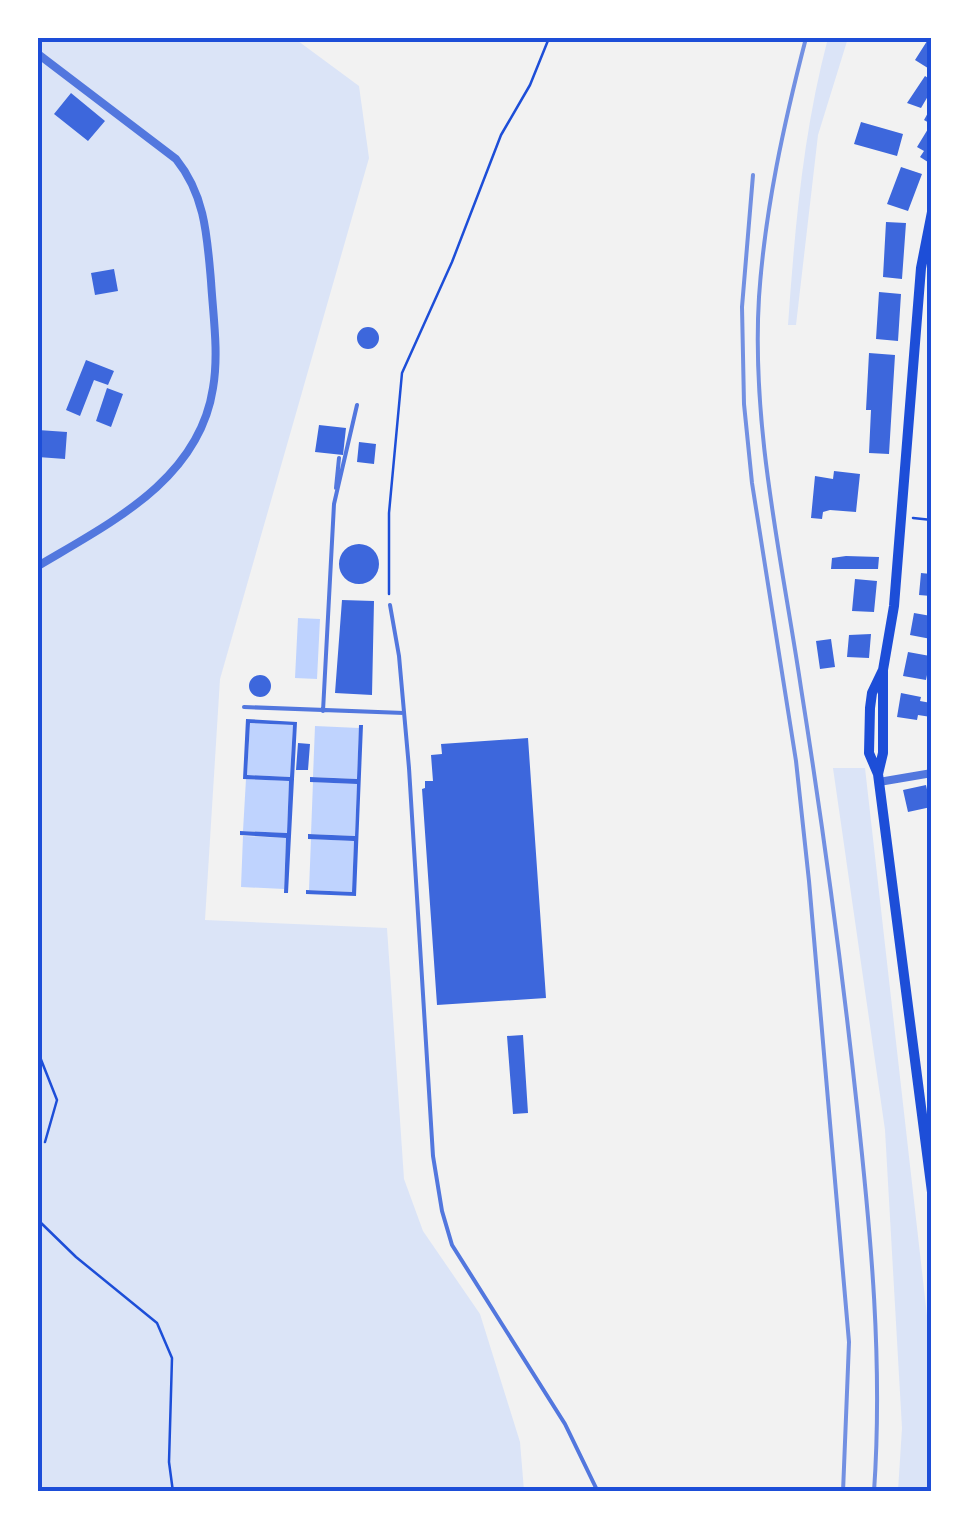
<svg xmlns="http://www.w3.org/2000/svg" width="969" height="1529" font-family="Barlow,sans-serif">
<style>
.green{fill:#dbe4f7}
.water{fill:#bfd3fe}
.building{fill:#3d67dc;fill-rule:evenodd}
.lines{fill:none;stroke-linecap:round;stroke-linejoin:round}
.path{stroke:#1d4ed8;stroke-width:2.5}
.service{stroke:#5277de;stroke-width:4}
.minor{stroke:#5277de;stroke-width:8}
.secondary{stroke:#1d4ed8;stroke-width:10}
.rail{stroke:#7290e2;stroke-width:4}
.neatline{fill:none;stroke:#1d4ed8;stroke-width:4}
</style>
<rect width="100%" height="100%" fill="#f2f2f2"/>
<!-- green -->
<path class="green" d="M38 38H294L359 86 369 158 220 679 205 920 387 928 404 1179 423 1231 480 1314 520 1442 524 1491 38 1492Z
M828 38H848L818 135 796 325H788C795 227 803 133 828 38Z
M833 768H865L931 1351V1491H898L902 1428 885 1130Z"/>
<!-- water -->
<path class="water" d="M298 618 320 619 317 679 295 678Z
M250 723 293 725 290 777 247 775Z
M315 726 359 728 357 779 313 777Z
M246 779 289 781 287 833 243 831Z
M313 782 357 784 355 836 311 834Z
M243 836 286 838 284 889 241 887Z
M311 839 354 841 352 892 309 890Z"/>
<!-- building -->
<path class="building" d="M929 38H931V70L915 60Z
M925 76 931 80V91L921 108 907 103Z
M71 93 105 121 88 141 54 114Z
M929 111 931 113V164L920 157 924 151 917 147 931 124 924 120Z
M861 122 903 134 897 156 854 144Z
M901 167 922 174 908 211 887 204Z
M886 222 906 223 902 279 883 277Z
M114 269 118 291 95 295 91 273Z
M879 292 901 294 898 341 876 339Z
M357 338a11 11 0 1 1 22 0a11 11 0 1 1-22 0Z
M869 353 895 355 889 454 869 453 871 410H866Z
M86 360 114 371 108 385 94 380 80 416 66 410Z
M107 388 123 394 111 427 96 421Z
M319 425 346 428 343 455 315 452Z
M38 430 67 432 65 459 38 457Z
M359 442 376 444 374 464 357 462Z
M834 471 860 474 856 512 830 510 823 512 822 519 811 518 815 476 833 479Z
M339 564a20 20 0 1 1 40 0a20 20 0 1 1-40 0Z
M846 556 879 557 878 569H831L832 558Z
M921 573 931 574V596L919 595Z
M855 579 877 581 874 612 852 611Z
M342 600 374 601 372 695 335 693Z
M914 613 931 616V639L910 635Z
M871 634 869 658 847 657 849 635Z
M831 639 835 667 820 669 816 641Z
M908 652 930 656 931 675H927L926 680 903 676Z
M249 686a11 11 0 1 1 22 0a11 11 0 1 1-22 0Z
M901 693 921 697 920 701 931 703V717L918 715 917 720 897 717Z
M246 719 297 722 288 893H284L286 838 240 835V831L287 833 289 781 243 779ZM250 723 293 725 290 777 247 775Z
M359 725H363L356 896 306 894V890L352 892 354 841 308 839V834L355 836 357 784 310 782V777L357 779Z
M528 738 546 998 437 1005 422 789 425 788V781H433L431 755 442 754 441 744Z
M298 743 310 744 308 770H296Z
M926 785 931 807 908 812 903 790Z
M523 1035 528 1113 513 1114 507 1036Z"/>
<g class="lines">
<!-- path -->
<path class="path" d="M913 518 932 520
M389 594V513L402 373 452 262 501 135 530 85 549 38
M38 1052 57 1100 45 1142
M38 1220 76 1257 157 1323 172 1358 169 1462 173 1492"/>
<!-- service -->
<path class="service" d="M336 488 339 458
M390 605 399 656 409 768 433 1156 442 1211 452 1245 565 1424 598 1492
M244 707 404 713
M323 711 334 504 357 405"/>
<!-- minor -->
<path class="minor" d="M38 54 176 159C205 195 207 235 211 281 213 315 219 353 213 388 199 480 110 523 38 566
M879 782 932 773"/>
<!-- secondary -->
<path class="secondary" d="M932 212 921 268 894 606 883 670 872 693 870 708 869 753 878 774 932 1192
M878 774 883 753V671"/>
<!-- rail -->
<path class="rail" d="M806 38C784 123 765 209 759 297 751 427 782 560 801 688 823 827 842 967 857 1107 871 1236 883 1362 874 1492
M753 175 742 307 744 404 752 483 796 761 809 881 849 1342 843 1492"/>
</g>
<!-- border -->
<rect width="969" height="1529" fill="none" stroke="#ffffff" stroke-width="80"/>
<rect x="40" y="40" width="889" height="1449" class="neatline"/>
</svg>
